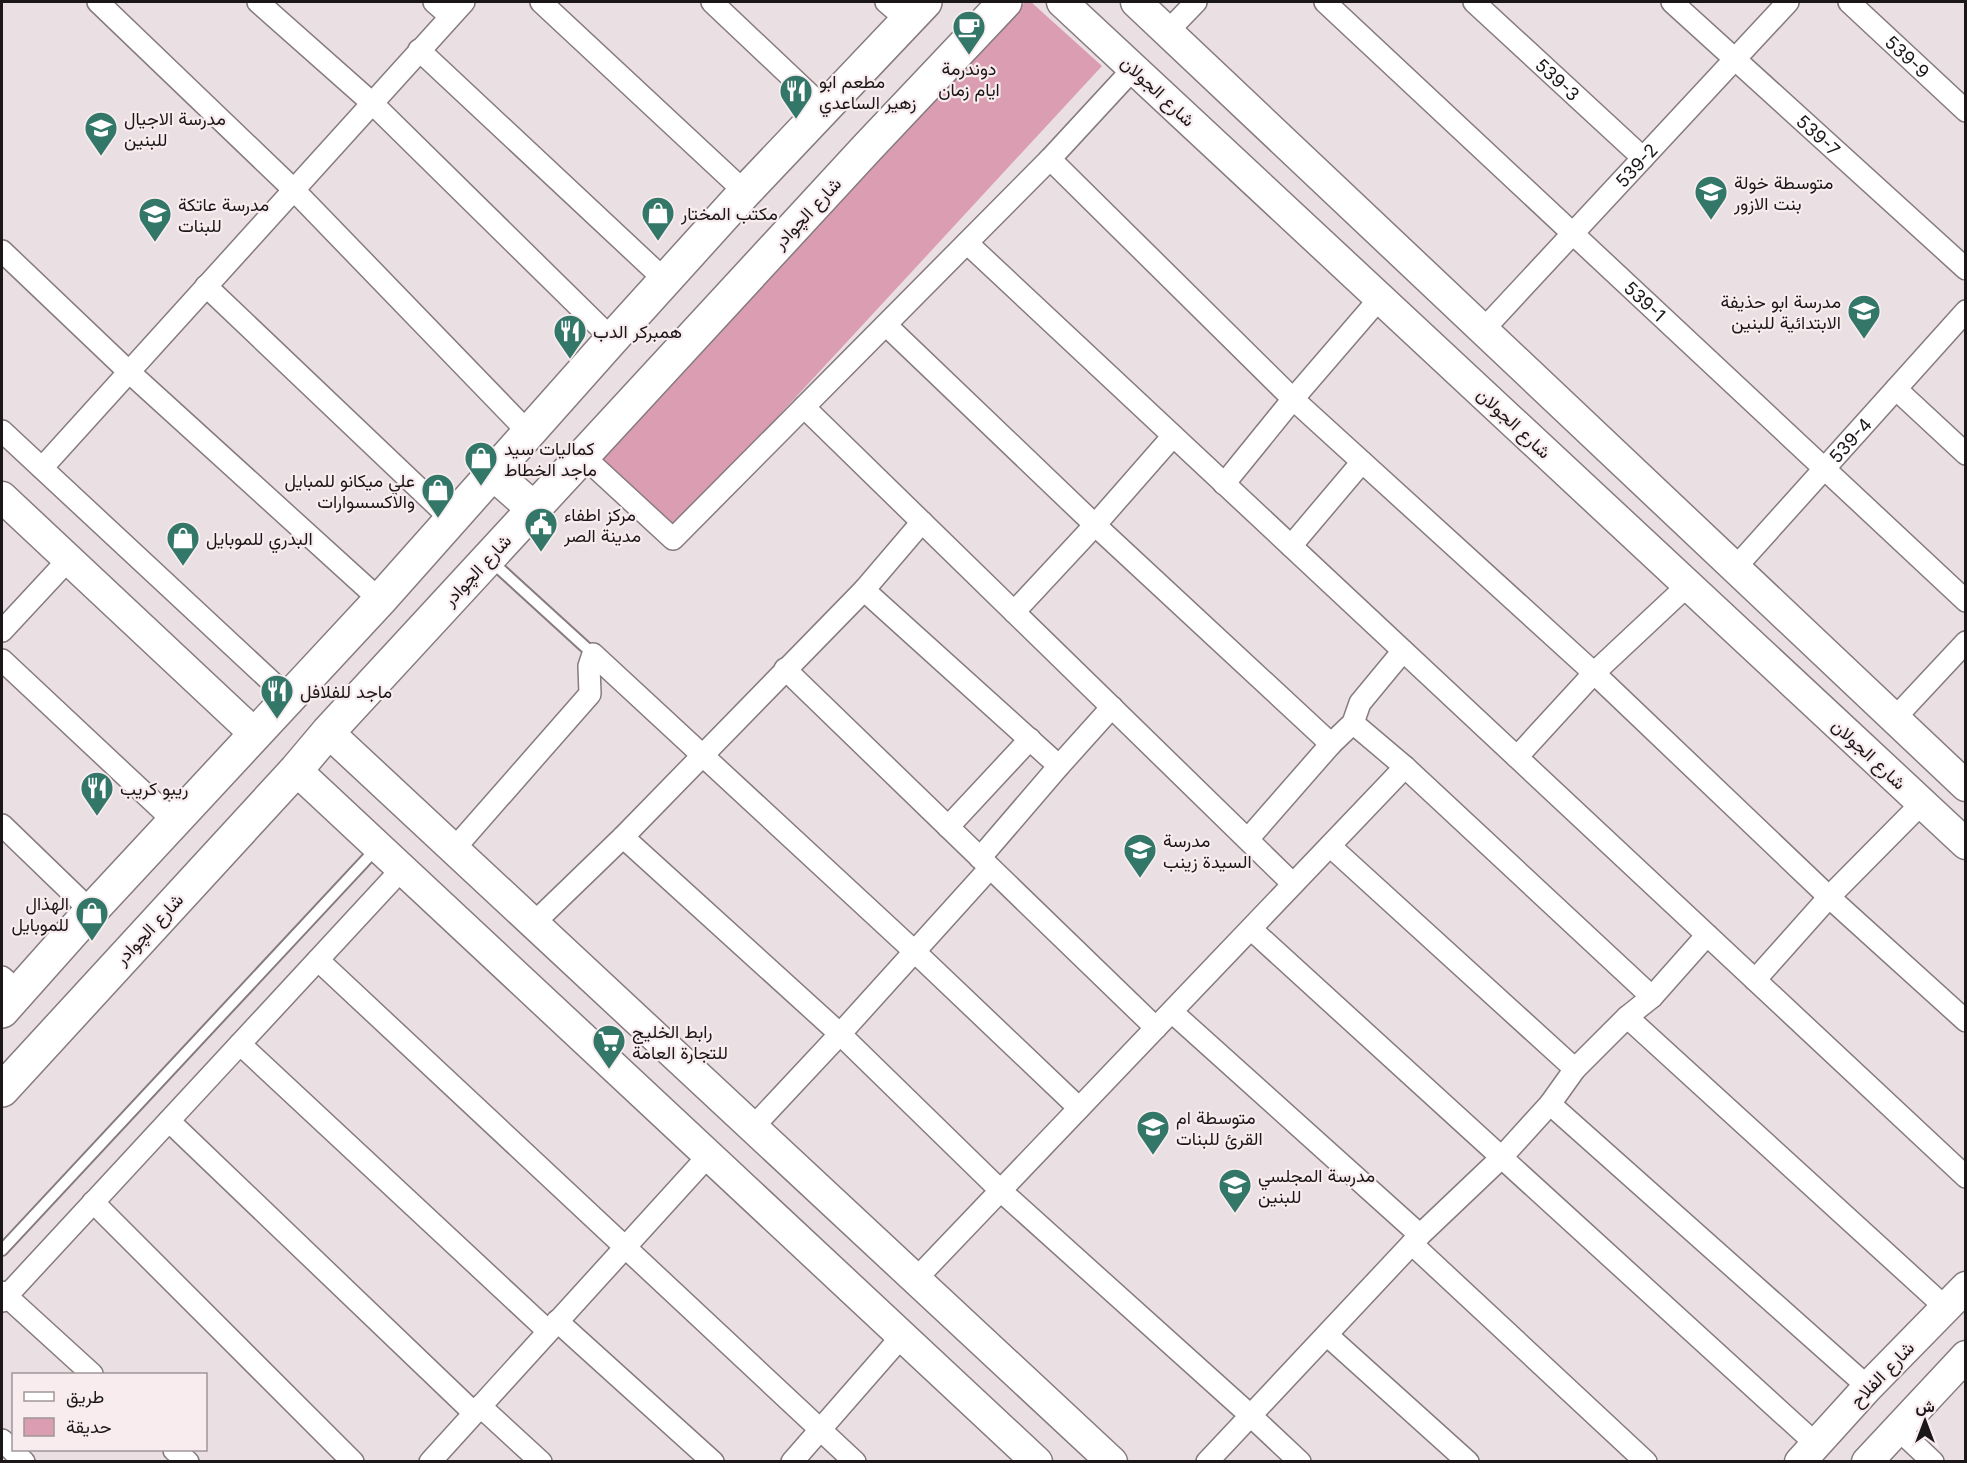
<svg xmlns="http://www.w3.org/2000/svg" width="1967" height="1463" font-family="Inter,Vazirmatn,sans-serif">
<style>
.green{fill:#db9db1}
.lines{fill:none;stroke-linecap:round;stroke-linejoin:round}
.lane-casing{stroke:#867b7e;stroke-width:14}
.street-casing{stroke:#867b7e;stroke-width:24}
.secondary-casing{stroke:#867b7e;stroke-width:33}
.primary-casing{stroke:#867b7e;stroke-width:36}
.lane{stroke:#fff;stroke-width:10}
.street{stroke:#fff;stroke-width:21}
.secondary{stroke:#fff;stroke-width:30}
.primary{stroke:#fff;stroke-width:33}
.labels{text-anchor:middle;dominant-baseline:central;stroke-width:4.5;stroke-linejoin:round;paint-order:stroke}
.street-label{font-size:18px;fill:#1b1718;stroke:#f8ecef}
.poi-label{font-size:18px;fill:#1b1718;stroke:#f8ecef;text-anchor:start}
</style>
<rect width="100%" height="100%" fill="#eadfe2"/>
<!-- green -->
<path class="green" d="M1025 2H1031L1102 66 674 529 600 461Z"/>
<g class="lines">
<!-- lane casing -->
<g class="lane-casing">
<path id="lane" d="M491 561 593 654
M2 1250 376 849"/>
</g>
<!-- street casing -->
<g class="street-casing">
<g id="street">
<path d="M98 2 293 189 529 433"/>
<path d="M258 2 372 103 612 339"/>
<path d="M434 2 450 16"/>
<path d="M541 2 745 192"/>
<path d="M712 2 823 107"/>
<path d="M886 2 907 20"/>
<path id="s1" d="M1325 2 1966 601"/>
<path id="s2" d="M1474 2 1643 158"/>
<path id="s3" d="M1672 2 1966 269"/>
<path id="s4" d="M1849 2 1966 111"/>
<path d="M1168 31 1196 2"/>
<path d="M419 50 666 281"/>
<path d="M1050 159 1293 399 1594 673 1829 897 1966 1021"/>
<path d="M967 243 1966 1177"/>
<path d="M2 251 128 371 380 600"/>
<path d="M206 286 451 519"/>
<path d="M886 325 1095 525 1331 744"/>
<path id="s5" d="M1483 330 1788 2"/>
<path d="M1896 389 1966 454"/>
<path d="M804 407 1293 884"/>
<path d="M2 431 290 699"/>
<path d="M583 456 673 539 1050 159 1134 68"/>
<path d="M42 468 464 2"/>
<path d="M1224 484 1293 399 1380 298"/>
<path d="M1291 546 1362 462"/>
<path id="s6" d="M1735 568 1966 311"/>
<path d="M864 590 1059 766"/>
<path d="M1014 612 1095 525 1173 436"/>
<path d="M2 631 68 560"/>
<path d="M2 660 175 822"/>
<path d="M785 669 1156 1028"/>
<path d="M1894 719 1966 642"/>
<path d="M1353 723 1405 767 1652 997"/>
<path d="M1517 757 1594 673 1688 585"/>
<path d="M2 825 91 911"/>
<path d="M948 827 1030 739"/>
<path d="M623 837 840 1034 1001 1191 1250 1415 1300 1462"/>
<path d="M1248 839 1331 744 1353 723 1360 703 1403 651"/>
<path d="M1330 846 1575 1069"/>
<path d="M454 849 590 694 589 666 593 654 914 951 1079 1108"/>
<path d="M980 858 1059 766 1112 707"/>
<path d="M534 923 623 837 864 590 922 522"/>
<path d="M1251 929 1816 1444"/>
<path d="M318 960 855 1462"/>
<path d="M2 977 19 992"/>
<path d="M1755 980 1829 897 1922 803"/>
<path d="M1172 1012 1420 1235"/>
<path d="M1627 1017 1946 1308"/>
<path d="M240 1044 548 1331"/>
<path d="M1550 1104 1868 1387"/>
<path d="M169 1121 474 1413"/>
<path d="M753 1127 840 1034 990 868"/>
<path d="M93 1202 353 1462"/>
<path d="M1412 1244 1646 1462"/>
<path d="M916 1279 1405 767"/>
<path d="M2 1292 92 1374"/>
<path d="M2 1301 402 869"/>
<path d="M557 1321 713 1462"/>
<path d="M1327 1335 1468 1462"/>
<path d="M480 1406 541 1462"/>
<path d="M1898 1429 1933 1462"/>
<path d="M2 1440 24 1462"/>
<path d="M174 1450 188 1462"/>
<path d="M430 1462 709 1155"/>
<path d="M792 1462 902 1336"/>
<path d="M1207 1462 1420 1235 1501 1158 1550 1104 1575 1069 1627 1017 1652 997 1707 935"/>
</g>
</g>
<!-- secondary casing -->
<g class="secondary-casing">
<path id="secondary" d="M1062 2 1966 844
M1136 2 1966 786
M2 497 256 735
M328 732 1112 1462
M296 770 1037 1462
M1800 1462 1868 1387 1966 1287
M1867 1462 1966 1356"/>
</g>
<!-- primary casing -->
<g class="primary-casing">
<path id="primary" d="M493 473 534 509
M2 1011 91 911 380 600 612 339 745 192 925 2
M2 1090 296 770 328 732 867 148 1005 2"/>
</g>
<!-- lane -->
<use href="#lane" class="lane"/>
<!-- street -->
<use href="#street" class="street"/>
<!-- secondary -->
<use href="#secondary" class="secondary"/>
<!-- primary -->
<use href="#primary" class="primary"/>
</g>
<!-- icons -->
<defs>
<g id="cafe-pin" transform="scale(1.725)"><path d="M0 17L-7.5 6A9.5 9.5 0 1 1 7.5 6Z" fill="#337769" stroke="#f8ecef"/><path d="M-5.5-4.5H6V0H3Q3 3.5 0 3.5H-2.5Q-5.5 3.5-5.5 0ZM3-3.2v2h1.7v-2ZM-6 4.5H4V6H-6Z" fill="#fff"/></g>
<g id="restaurant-pin" transform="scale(1.725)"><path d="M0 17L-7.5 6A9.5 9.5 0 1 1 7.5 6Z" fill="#337769" stroke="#f8ecef"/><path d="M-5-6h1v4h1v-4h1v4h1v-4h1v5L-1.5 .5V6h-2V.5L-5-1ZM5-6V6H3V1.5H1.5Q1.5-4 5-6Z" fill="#fff"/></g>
<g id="school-pin" transform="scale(1.725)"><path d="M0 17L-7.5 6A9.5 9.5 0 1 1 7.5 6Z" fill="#337769" stroke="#f8ecef"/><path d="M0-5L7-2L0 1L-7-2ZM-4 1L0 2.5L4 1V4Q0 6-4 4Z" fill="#fff"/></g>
<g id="shop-pin" transform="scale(1.725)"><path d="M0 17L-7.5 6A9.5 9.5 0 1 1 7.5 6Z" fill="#337769" stroke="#f8ecef"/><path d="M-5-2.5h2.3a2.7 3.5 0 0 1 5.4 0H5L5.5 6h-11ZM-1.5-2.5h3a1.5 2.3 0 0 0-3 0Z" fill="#fff"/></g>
<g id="civic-pin" transform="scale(1.725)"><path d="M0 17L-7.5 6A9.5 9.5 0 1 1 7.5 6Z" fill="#337769" stroke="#f8ecef"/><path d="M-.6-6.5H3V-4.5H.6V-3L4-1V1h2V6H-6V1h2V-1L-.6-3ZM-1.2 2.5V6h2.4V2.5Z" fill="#fff"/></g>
<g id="supermarket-pin" transform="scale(1.725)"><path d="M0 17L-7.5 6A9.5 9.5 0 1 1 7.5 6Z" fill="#337769" stroke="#f8ecef"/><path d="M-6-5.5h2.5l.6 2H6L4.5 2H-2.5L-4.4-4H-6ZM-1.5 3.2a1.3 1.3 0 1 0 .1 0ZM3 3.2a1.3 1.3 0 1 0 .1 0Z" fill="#fff"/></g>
</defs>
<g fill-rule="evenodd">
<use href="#cafe-pin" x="969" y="27"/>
<use href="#restaurant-pin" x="796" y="91"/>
<use href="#school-pin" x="101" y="128"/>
<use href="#school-pin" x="1711" y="192"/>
<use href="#shop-pin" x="658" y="213"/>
<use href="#school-pin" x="155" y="214"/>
<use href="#school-pin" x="1864" y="311"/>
<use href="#restaurant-pin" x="570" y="331"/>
<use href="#shop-pin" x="481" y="458"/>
<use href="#shop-pin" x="438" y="490"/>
<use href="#civic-pin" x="541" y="524"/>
<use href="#shop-pin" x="183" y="538"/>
<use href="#restaurant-pin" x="277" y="691"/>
<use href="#restaurant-pin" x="97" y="788"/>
<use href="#school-pin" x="1140" y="850"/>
<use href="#shop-pin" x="92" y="913"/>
<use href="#supermarket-pin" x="609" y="1041"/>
<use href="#school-pin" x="1153" y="1127"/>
<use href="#school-pin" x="1235" y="1185"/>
</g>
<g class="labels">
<!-- street labels -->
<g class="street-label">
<text stroke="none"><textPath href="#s4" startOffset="80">539-9</textPath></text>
<text stroke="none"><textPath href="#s2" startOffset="114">539-3</textPath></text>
<text transform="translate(1158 91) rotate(43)">شارع الجولان</text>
<text stroke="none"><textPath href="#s3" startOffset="198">539-7</textPath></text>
<text stroke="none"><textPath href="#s5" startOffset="225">539-2</textPath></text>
<text transform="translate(807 213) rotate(-47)">شارع الچوادر</text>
<text stroke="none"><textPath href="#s1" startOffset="438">539-1</textPath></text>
<text transform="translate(1514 423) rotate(43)">شارع الجولان</text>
<text stroke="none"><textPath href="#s6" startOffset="172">539-4</textPath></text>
<text transform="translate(477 570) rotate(-47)">شارع الچوادر</text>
<text transform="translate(1869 754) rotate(43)">شارع الجولان</text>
<text transform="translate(149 929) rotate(-47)">شارع الچوادر</text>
<text transform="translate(1882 1374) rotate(-46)">شارع الفلاح</text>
</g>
<!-- poi labels -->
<g class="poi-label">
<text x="969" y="68" text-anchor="middle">دوندرمة<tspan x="969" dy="21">ايام زمان</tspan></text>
<text x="819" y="81">مطعم ابو<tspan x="819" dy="21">زهير الساعدي</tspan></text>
<text x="124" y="118">مدرسة الاجيال<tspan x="124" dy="21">للبنين</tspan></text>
<text x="1734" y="182">متوسطة خولة<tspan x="1734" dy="21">بنت الازور</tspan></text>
<text x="178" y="204">مدرسة عاتكة<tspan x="178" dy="21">للبنات</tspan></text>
<text x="681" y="213">مكتب المختار</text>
<text x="1841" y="301" text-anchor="end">مدرسة ابو حذيفة<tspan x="1841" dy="21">الابتدائية للبنين</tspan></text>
<text x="593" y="331">همبركر الدب</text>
<text x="504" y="448">كماليات سيد<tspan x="504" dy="21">ماجد الخطاط</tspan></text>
<text x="415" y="480" text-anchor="end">علي ميكانو للمبايل<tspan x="415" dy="21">والاكسسوارات</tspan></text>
<text x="564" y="514">مركز اطفاء<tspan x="564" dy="21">مدينة الصر</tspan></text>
<text x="206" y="538">البدري للموبايل</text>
<text x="300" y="691">ماجد للفلافل</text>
<text x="120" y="788">ريبو كريب</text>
<text x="1163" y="840">مدرسة<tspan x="1163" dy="21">السيدة زينب</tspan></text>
<text x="69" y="903" text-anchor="end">الهذال<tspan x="69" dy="21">للموبايل</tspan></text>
<text x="632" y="1031">رابط الخليج<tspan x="632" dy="21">للتجارة العامة</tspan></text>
<text x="1176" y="1117">متوسطة ام<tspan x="1176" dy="21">القرئ للبنات</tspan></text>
<text x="1258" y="1175">مدرسة المجلسي<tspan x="1258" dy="21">للبنين</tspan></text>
</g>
</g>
<!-- border -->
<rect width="1967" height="1463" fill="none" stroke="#1b1718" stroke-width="6"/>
<!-- legend -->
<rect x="12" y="1373" width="195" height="78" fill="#f8ecef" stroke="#a09799" stroke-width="1.5"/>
<rect x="24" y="1392" width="30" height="9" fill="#ffffff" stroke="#a09799" stroke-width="1.5"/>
<text x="66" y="1403" font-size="18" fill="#1b1718">طريق</text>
<rect x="24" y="1418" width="30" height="18" fill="#db9db1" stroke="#a09799" stroke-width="1.5"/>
<text x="66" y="1433" font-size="18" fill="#1b1718">حديقة</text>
<!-- north arrow -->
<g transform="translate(1925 1421)" stroke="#f8ecef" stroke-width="4.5" paint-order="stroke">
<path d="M0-4.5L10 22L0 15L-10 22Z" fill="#1b1718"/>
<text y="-9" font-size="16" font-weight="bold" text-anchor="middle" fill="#1b1718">ش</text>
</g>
</svg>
